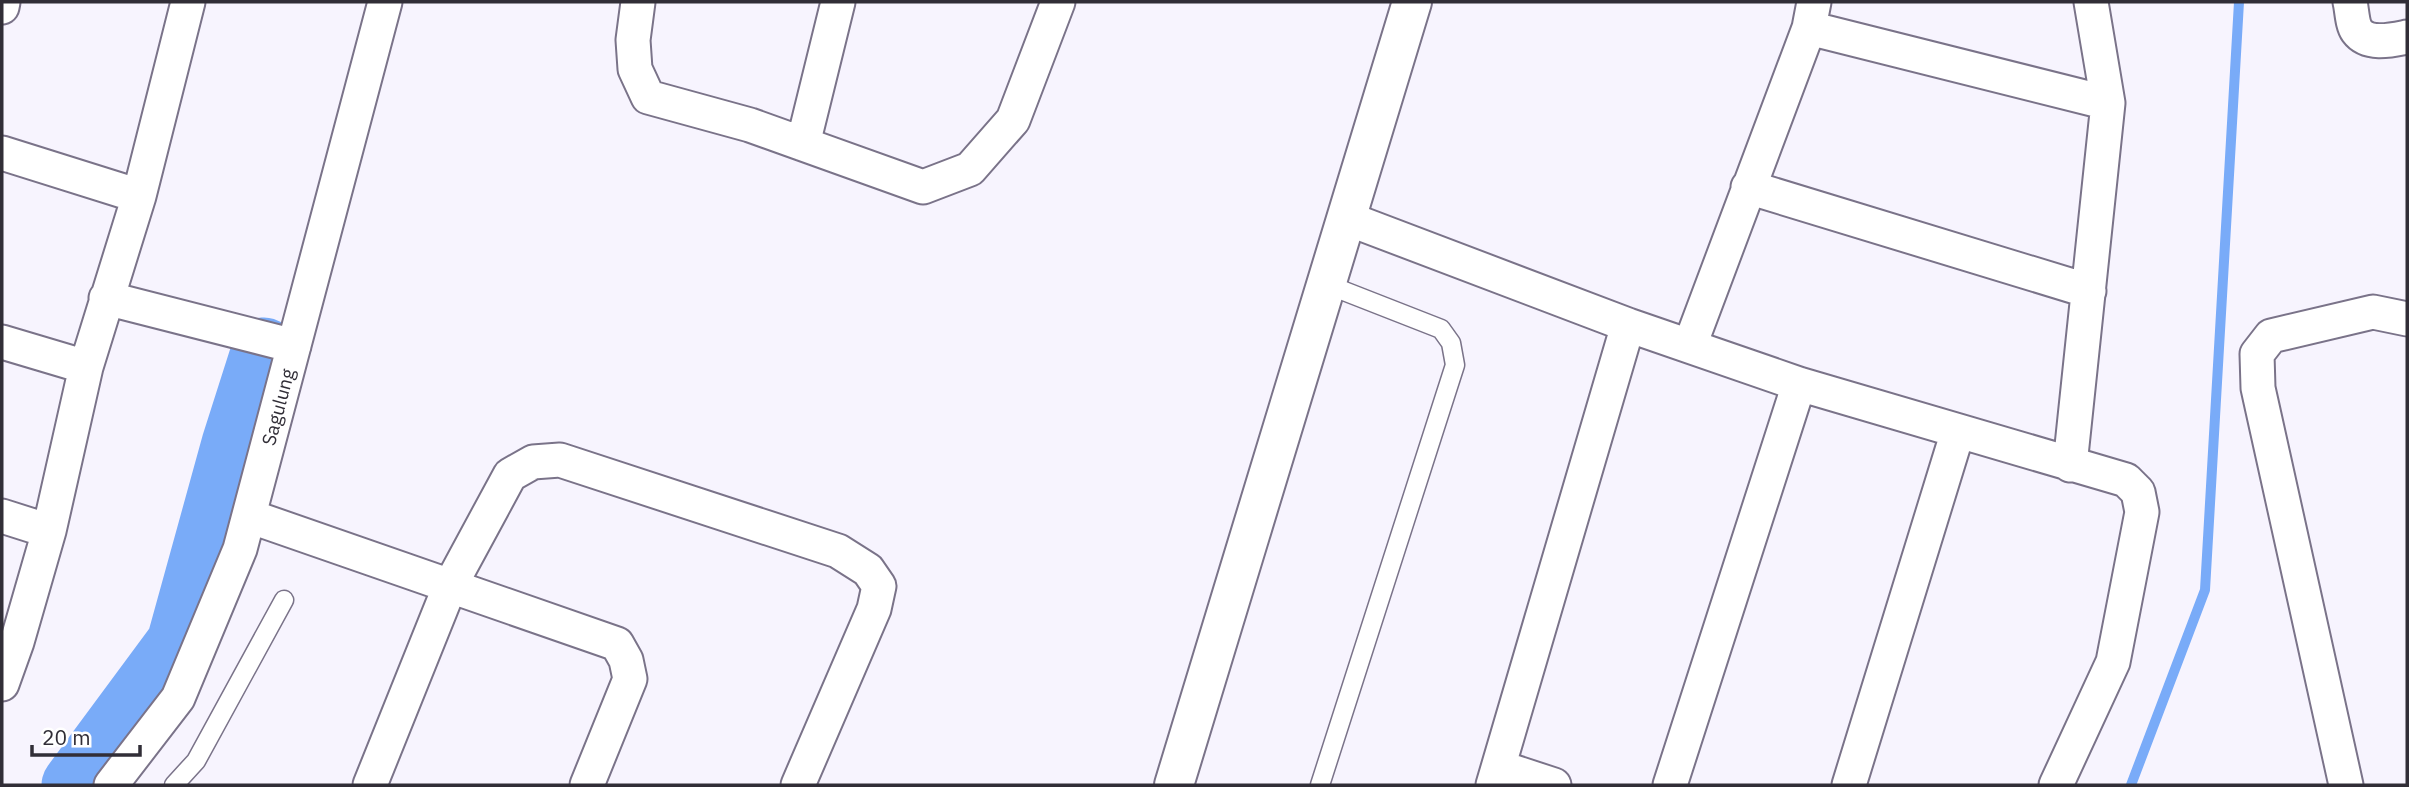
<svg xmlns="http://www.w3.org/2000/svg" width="2409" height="787" font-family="'IBM Plex Sans',sans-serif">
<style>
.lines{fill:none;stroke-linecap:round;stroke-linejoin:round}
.stream{stroke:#79abf8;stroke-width:10}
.river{stroke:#79abf8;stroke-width:65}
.lane-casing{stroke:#7a7389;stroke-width:21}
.street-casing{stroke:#7a7389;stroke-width:37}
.secondary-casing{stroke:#7a7389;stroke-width:42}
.lane{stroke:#fff;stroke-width:18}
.street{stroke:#fff;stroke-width:33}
.secondary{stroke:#fff;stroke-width:38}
.labels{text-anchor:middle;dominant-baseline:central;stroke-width:6;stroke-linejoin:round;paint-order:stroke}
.street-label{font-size:19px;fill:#312e37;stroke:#fff}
</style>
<rect width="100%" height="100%" fill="#f7f4fe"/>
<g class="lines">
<!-- stream -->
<path class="stream" d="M2131 785 2205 590 2239 2"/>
<!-- river -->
<path class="river" d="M74 785 179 643 234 444 264 350"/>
<!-- lane casing -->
<g class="lane-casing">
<path id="lane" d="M174 785 196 761 284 600
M1320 785 1455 365 1451 343 1441 329 1326 284"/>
</g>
<!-- street casing -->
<g class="street-casing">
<path id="street" d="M638 2 633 40 635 69 648 97 750 125 923 187 970 169 1013 120 1058 2
M2350 2C2352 10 2352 24 2357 31 2368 46 2392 40 2407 37
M2 7 3 2
M1809 28 2108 103
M803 144 838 2
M2 153 139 196
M1748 187 2089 291
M1346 218 1628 325
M106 298 294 346
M2 342 86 367
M1690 345 1809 28 1814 2
M2070 465 2108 103 2091 2
M2 516 49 531
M249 516 617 644 626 660 630 679 587 785
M2 684 17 642 49 531 86 367 139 196 188 2
M1499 767 1554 785
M111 785 178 698 240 549 385 2
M370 785 450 586 510 475 533 462 560 460 838 551 868 570 879 586 874 609 798 785
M1493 785 1628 325 1799 384 2126 480 2138 492 2142 512 2113 662 2056 785
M1670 785 1799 384
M1849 785 1958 431
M2346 785 2258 388 2257 354 2271 336 2373 312 2407 319"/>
</g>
<!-- secondary casing -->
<g class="secondary-casing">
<path id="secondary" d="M1174 785 1412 2"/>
</g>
<!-- lane -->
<use href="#lane" class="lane"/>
<!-- street -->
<use href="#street" class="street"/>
<!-- secondary -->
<use href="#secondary" class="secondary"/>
</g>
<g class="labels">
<!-- street labels -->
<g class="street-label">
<text transform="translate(278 407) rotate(-75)">Sagulung</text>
</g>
</g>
<!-- border -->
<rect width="2409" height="787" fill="none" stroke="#312e37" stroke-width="7"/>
<!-- scale -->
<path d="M32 745v10h108v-10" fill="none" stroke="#312e37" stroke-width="3.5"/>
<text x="42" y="745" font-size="21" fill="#312e37" stroke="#ffffff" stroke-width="5" paint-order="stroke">20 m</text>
</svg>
